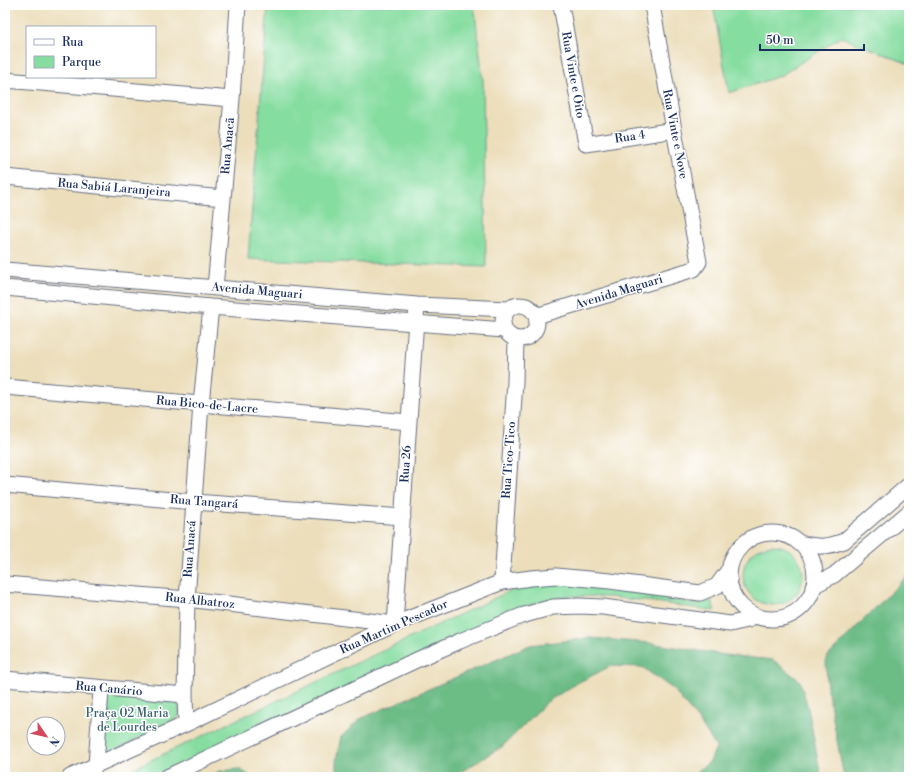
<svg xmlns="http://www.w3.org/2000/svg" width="914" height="782" font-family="'Libre Bodoni',serif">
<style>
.green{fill:#86dda0;stroke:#50867f}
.forest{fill:#6cbc86;stroke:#447672}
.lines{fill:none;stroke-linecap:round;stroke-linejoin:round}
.minor-casing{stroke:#646c7f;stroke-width:17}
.minor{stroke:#fff;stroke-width:15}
.labels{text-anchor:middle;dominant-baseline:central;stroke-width:3;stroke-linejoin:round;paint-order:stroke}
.street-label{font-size:12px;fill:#1b2f5e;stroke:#fff}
.park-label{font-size:12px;fill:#3b6372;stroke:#fff}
</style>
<rect width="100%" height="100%" fill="#fff"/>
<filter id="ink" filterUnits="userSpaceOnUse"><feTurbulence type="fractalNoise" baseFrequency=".025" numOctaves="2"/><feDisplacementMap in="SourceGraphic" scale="8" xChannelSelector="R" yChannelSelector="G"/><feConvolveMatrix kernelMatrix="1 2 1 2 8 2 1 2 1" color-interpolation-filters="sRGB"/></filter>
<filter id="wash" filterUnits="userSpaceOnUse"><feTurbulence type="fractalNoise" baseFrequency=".012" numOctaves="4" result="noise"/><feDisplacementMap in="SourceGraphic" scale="16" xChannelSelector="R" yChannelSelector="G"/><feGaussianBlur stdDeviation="0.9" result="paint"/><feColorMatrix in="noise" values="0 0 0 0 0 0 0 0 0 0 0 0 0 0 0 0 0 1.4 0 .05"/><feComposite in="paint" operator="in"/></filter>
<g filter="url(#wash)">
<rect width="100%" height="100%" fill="#ecdebb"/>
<!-- green -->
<path class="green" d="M268 5H474L483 80 486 267 248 259Z
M713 5H909V64L841 37 780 76 729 93Z
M743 575a30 30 0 1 1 60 0a30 30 0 1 1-60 0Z
M541 584H568L597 586 696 604 712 601 715 611 655 602 609 597 566 596 532 604 155 777H115L514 589Z
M107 695 179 703V717L103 757Z"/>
<!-- forest -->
<path class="forest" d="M909 574V777H844L827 687 826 658Z
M590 638 649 643 725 655 773 660 800 681 808 708 821 777H689L710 762 716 747 699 721 673 689 642 667 611 666 579 682 548 701 503 746 464 770 449 777H336V761L341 737 360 719 530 645Z
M239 769 249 775 250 777H208L220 771Z"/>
</g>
<g filter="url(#ink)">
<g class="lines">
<!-- minor casing -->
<g class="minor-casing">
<path id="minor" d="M561 5 586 144 674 130
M5 80 232 99
M5 177 223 198
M5 270 417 305 509 309
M5 288 211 307 504 330
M215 288 232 99 238 5
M503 322a17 17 0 1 1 34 0a17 17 0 1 1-34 0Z
M536 316 694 269 699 262 674 130 652 5
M5 387 409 422
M5 485 194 502 403 517
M729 576a43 43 0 1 1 86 0a43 43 0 1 1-86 0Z
M799 543C819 547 825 548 844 541L909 485
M502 582 515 382 516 339
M5 584 187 599 395 624 417 305
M813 586 834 575 909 512
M5 679 185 695 186 724
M185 695 187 599 201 404 211 307
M96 766 101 689
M70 777 186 724 395 624 502 582 531 578 556 576 610 581 700 593 717 586 730 568
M167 777 412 662 460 641 521 616 553 607 579 606 603 607 730 624 748 620 755 616"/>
</g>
<!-- minor -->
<use href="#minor" class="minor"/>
</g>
</g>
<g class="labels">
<!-- street labels -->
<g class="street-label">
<text transform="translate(573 75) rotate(80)">Rua Vinte e Oito</text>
<text transform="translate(675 134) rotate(79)">Rua Vinte e Nove</text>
<text transform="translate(630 137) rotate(-9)">Rua 4</text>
<text transform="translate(228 146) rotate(-85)">Rua Anacã</text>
<text transform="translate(114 188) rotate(5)">Rua Sabiá Laranjeira</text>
<text transform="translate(257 291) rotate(5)">Avenida Maguari</text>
<text transform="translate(619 292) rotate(-17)">Avenida Maguari</text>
<text transform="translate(207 405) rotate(5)">Rua Bico-de-Lacre</text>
<text transform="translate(509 460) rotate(-86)">Rua Tico-Tico</text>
<text transform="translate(406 464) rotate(-86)">Rua 26</text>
<text transform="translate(204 502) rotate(4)">Rua Tangará</text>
<text transform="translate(190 549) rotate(-86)">Rua Anacá</text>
<text transform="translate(200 601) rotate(6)">Rua Albatroz</text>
<text transform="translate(394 627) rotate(-24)">Rua Martim Pescador</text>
<text transform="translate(109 689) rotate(5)">Rua Canário</text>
</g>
<!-- park labels -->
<g class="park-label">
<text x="127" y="713">Praça 02 Maria<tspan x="127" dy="14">de Lourdes</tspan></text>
</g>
</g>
<!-- margin -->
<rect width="914" height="782" fill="none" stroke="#fff" stroke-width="20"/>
<!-- legend -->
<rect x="26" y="26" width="130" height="52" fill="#ffffff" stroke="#a4acbf"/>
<rect x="34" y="39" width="20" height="6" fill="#ffffff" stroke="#a4acbf"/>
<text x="62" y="46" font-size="12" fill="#1b2f5e">Rua</text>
<rect x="34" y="56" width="20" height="12" fill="#86dda0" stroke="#a4acbf"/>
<text x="62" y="66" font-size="12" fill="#1b2f5e">Parque</text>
<!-- north arrow -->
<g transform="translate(46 736) rotate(124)"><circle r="19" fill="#ffffff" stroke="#a4acbf"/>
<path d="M0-3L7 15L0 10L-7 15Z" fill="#d1495b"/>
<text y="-6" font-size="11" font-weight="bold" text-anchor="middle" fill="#1b2f5e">N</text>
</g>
<!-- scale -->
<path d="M760 44v6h104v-6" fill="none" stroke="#1b2f5e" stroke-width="2"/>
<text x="766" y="44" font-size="12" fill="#1b2f5e" stroke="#ffffff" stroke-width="3" paint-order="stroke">50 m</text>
</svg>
